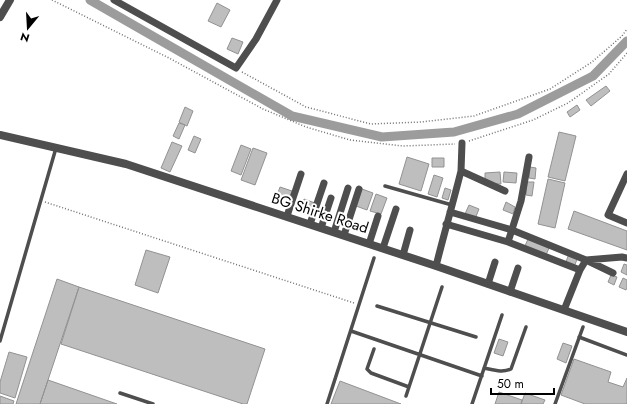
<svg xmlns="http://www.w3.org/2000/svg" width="627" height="404" font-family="Jost,sans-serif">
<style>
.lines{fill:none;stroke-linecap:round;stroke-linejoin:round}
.canal{stroke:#9c9c9c;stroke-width:9}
.building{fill:#bebebe;stroke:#929292}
.path{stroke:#707070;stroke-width:1.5;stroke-dasharray:1 2;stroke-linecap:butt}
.service{stroke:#4e4e4e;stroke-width:3.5}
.minor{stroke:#4e4e4e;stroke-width:7}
.tertiary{stroke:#4e4e4e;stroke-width:8}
.labels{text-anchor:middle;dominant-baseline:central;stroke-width:4;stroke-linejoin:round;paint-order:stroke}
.street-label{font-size:15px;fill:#000;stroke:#fff}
</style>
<rect width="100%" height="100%" fill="#fff"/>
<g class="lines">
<!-- canal -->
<path class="canal" d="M90 0 292 116 382 137 454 132 518 114 593 76 627 41"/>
</g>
<!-- building -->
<path class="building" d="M217 3 230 10 221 27 208 21Z
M232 38 243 42 238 54 227 49Z
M606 86 610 91 591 106 586 100Z
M577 105 580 110 570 117 567 112Z
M185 107 193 111 187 126 179 122Z
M179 123 185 125 179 139 173 136Z
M559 132 576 136 565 181 548 177Z
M194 136 201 139 195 153 188 150Z
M172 142 182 146 170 172 161 168Z
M241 145 251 149 241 175 231 171Z
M253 148 267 153 255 185 241 180Z
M407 157 429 164 421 191 399 184Z
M432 158H444V167H432Z
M530 167 536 168 535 179 529 178Z
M500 172 501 184H492L485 182V173Z
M504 172 517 173 516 183 503 182Z
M434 175 443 178 437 197 428 194Z
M548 179 565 183 555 228 538 224Z
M527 182H534L532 196 526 195Z
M280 187 292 191 287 205 275 201Z
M445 188 451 190 448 200 442 198Z
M362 189 373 193 367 210 356 206Z
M376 194 387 198 381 214 370 211Z
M304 199 315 203 310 216 299 212Z
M506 202 515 207 513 214 503 210Z
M469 205 479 209 475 219 465 214Z
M574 211 627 231V250L568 229Z
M528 239 549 248 546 255 525 246Z
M146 250 170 257 158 293 135 285Z
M569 254 578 257 574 267 565 264Z
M624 264 627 265V275L621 272Z
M611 275 617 277 614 285 608 282Z
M623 278 627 280V288L626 290 619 287Z
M57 279 79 287 40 404H16Z
M79 287 265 349 247 404H243L61 344Z
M499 339 508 342 503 356 494 353Z
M563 343 572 346 566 363 557 359Z
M9 352 27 357 15 398 0 393V382Z
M574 359 611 372 608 382 623 387 627 378V404H585L561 395Z
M48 380 117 404H40Z
M340 381 401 404H331Z
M499 392 522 400 521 404H495Z
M525 393 545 400 543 404H521Z
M0 396 14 401 13 404H0Z"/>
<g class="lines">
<!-- path -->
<path class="path" d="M52 0 169 58 263 109 306 127 350 140 403 146 455 144
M242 72 306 107 371 124 421 122 474 116 550 89 592 62 622 36 627 29
M469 141 533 120 568 103 609 74 627 53
M45 202 354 303"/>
<!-- service -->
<path class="service" d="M385 186 452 205
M377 306 476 337
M351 331 482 376
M579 337 627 355
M0 341 56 148
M374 349 367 369 371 373 409 387
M484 368C494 370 502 373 511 369L526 327
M120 393 153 404
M406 396 442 287
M327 404 374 258
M472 404 502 315
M555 404 583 327"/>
<!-- minor -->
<path class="minor" d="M114 0 236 68 256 39 277 0
M462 143 461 171 505 191
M627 174 608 215 627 223
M450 212 512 230 586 260 613 273
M287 216 301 174
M310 224 324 183
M446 224 508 242 580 270
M321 228 331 198
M334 232 348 188
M344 235 359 189
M508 242 521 201 529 157
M369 244 378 216
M383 248 396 209
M403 255 410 230
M436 266C444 234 453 203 461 171
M488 284 495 262
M510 292 518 268
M564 310 580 270 586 260 622 257 627 258"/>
<!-- tertiary -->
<path class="tertiary" d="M0 17 10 0
M0 135 126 164 436 266 627 332"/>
</g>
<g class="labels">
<!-- street labels -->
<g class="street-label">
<text transform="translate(320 213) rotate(18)">BG Shirke Road</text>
</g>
</g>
<!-- north arrow -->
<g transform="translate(28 28) rotate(198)" stroke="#ffffff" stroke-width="3" paint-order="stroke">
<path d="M0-3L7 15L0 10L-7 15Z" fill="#000000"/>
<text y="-6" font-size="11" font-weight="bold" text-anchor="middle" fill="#000000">N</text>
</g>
<!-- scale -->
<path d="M491 388v6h63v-6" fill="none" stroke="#000000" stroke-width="2"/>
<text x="497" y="388" font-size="12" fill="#000000" stroke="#ffffff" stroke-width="3" paint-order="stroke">50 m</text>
</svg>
